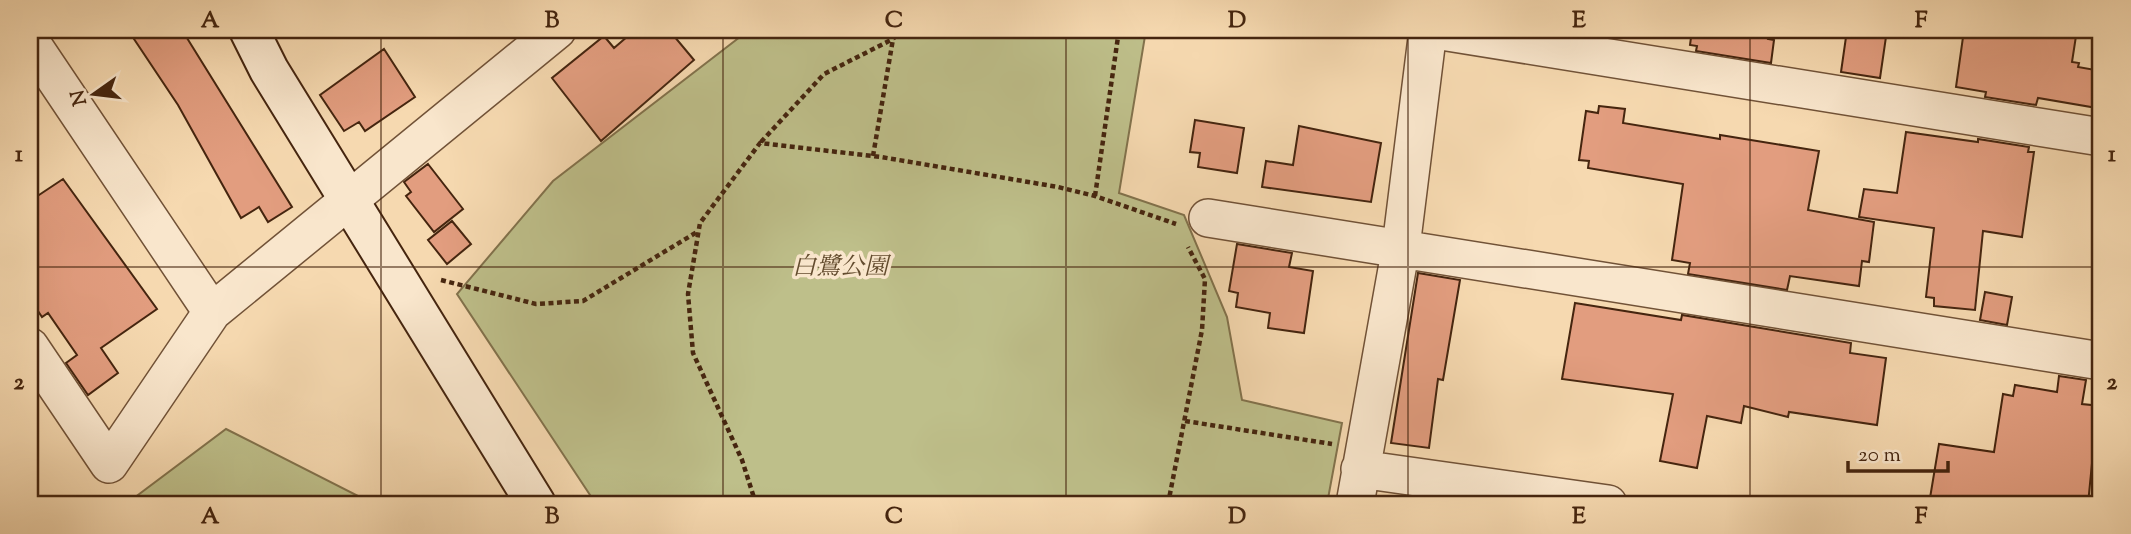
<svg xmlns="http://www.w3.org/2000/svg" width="2131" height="534" font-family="'Sorts Mill Goudy','Noto Serif JP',serif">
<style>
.green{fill:#bebf8a;stroke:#82724c;stroke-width:2}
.building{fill:#e29d7f;stroke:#45250f;stroke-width:2}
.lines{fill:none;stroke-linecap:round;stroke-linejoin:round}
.street-casing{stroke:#715237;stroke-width:40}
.secondary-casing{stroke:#45250f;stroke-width:42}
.path{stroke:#45250f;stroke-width:4.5;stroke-dasharray:5 3.5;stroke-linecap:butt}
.street{stroke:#f9e6cc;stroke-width:37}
.secondary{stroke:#f9e6cc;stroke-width:38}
.grid{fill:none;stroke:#45250f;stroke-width:2;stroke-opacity:0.55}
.labels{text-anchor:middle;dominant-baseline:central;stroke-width:7;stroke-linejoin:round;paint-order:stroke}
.park-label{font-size:24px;font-style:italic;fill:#634c2e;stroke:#f9e6cc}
.neatline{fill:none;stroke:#45250f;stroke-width:2.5}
.grid-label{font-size:23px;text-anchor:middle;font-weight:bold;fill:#45250f}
</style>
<rect width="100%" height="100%" fill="#f6d9b0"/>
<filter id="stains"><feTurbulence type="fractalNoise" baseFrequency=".00286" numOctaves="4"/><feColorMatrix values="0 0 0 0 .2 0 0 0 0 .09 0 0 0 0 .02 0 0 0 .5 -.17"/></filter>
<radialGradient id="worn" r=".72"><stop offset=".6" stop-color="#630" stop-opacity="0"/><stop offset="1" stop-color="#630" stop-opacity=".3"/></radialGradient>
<!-- green -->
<path class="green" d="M749 30H1146L1119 193 1184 215 1227 317 1242 400 1342 423 1327 504H596L457 294 553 181Z
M226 429 366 500 368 504H126Z"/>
<!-- building -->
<path class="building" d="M128 30H182L292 207 268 222 259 207 241 218 178 105Z
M635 30H669L694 60 601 141 552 78 604 36 614 48Z
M1692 30H1770L1768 39 1774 40 1771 63 1696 51 1697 46 1690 45Z
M1847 30H1887L1880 78 1841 72Z
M1964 30H2039L2076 36 2072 62 2079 63 2078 67 2101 71 2097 108 2038 98 2036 105 1985 97 1986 92 1956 87Z
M384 49 415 97 365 131 359 122 344 131 320 95Z
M1599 106 1625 109 1623 123 1720 139V135L1819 151 1808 210 1874 222 1869 262 1862 261 1859 286 1790 276 1787 290 1688 274 1690 263 1672 260 1683 184 1588 168 1589 161 1579 160 1586 111 1598 113Z
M1195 120 1244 128 1237 173 1198 167 1200 153 1190 152Z
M1299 126 1381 143 1371 202 1262 187 1266 161 1293 165Z
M1906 132 1978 142V139L2029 147 2028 152H2034L2022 237 1983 231 1975 310 1934 306V298L1926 297 1934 228 1859 217 1864 189 1897 193Z
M428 164 463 209 434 232 406 196 411 192 404 182Z
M63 179 157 309 101 348 118 373 88 395 66 363 77 355 48 313 42 317 30 299V201Z
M452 221 471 244 447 264 428 240Z
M1237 244 1292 253 1289 267 1313 271 1304 333 1268 328 1270 313 1236 307 1238 293 1229 291Z
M1418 273 1460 280 1443 380 1438 379 1429 448 1391 443Z
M1985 292 2012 297 2007 325 1980 320Z
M1575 303 1681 320 1682 315 1851 343 1850 353 1886 358 1877 425 1789 412 1788 417 1744 406 1741 423 1707 416 1697 468 1660 461 1673 394 1562 379Z
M2059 376 2086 380 2082 404 2101 406V454L2093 453 2088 504H1997L1964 499 1963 504H1929L1939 444 1994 452 2003 394 2013 396 2015 385 2057 392Z"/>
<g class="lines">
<!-- street casing -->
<g class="street-casing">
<path id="street" d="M1435 30 2101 137
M30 41 212 312
M1208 218 2101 361
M30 347 109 464 212 312 557 30
M1360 469 1608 504
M1355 504 1401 247 1428 30"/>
</g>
<!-- secondary casing -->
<g class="secondary-casing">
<path id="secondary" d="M249 30 269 70 536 504"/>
</g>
<!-- path -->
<path class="path" d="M761 142 824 74 893 39
M873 156 893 39 900 30
M1095 196 1119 30
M441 280 536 304 583 301 697 232
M1185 421 1332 444
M756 504 742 460 693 353 688 294 700 223 760 143 881 157 1058 187 1095 196 1176 224
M1168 504 1202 330 1205 279 1188 247"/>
<!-- street -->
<use href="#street" class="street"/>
<!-- secondary -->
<use href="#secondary" class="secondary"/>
</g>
<!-- grid -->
<path class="grid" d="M381 30V504M723 30V504M1066 30V504M1408 30V504M1750 30V504M30 267H2101"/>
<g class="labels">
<!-- park labels -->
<g class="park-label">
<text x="840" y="268">白鷺公園</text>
</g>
</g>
<!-- margin -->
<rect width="2131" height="534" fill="none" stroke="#f6d9b0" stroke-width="77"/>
<!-- north arrow -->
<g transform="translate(94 94) rotate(256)" stroke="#f9e6cc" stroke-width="5" paint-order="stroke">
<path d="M0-5L12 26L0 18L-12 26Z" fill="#45250f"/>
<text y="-10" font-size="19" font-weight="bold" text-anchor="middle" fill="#45250f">N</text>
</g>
<!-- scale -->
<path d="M1848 461v10h100v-10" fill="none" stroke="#45250f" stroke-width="3.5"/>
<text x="1858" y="461" font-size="21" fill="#45250f" stroke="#f9e6cc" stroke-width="5" paint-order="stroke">20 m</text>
<rect x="38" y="38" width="2054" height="458" class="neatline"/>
<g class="grid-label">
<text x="210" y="27">A</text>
<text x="552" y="27">B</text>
<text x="894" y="27">C</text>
<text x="1237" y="27">D</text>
<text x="1579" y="27">E</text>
<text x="1921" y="27">F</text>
<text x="19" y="161">1</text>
<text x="2112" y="161">1</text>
<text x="19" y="389">2</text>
<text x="2112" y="389">2</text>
<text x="210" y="523">A</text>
<text x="552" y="523">B</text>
<text x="894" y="523">C</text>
<text x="1237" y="523">D</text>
<text x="1579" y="523">E</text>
<text x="1921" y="523">F</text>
</g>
<rect width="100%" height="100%" filter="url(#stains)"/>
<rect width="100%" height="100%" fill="url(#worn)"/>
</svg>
